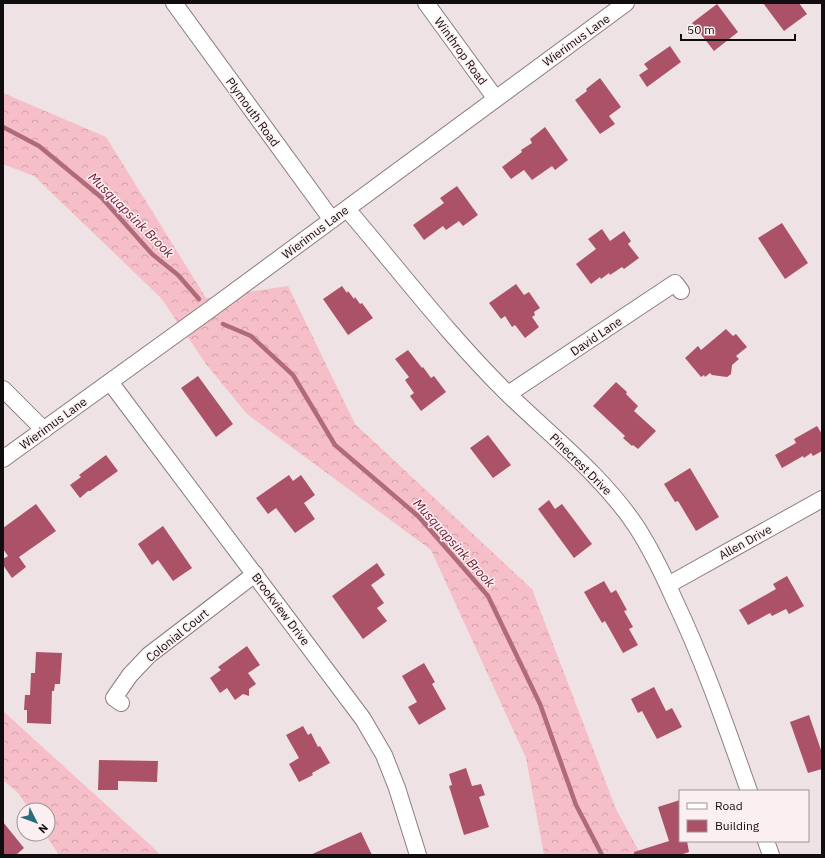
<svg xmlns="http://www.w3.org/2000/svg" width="825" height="858" font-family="'IBM Plex Sans',sans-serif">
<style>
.forest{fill:url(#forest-crowns)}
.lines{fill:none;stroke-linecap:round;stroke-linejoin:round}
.stream{stroke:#af6b7a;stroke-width:4.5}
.building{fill:#ab5268}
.minor-casing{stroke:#897d7f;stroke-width:18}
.minor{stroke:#fff;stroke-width:16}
.labels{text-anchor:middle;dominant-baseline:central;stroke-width:3;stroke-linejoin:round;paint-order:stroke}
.street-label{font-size:12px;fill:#110d0e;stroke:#fceff1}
.water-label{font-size:13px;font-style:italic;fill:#6b1733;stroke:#fceff1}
</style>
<defs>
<pattern id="forest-crowns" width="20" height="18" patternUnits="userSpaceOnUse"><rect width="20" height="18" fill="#f6bec8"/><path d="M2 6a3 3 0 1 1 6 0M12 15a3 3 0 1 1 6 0" fill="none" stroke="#d2a2ab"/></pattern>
</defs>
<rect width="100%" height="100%" fill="#efe2e4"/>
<!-- forest -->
<path class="forest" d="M3 93 106 137 206 298 288 286 355 424 532 589 616 809 641 855H544L526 758 431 550 247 414 206 364 161 298 34 176 3 164Z
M3 711 158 852 159 855H59L45 834H48V810H30L18 793 3 780Z"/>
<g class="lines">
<!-- stream -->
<path class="stream" d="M3 127 39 146 102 198 152 254 178 275 199 299
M223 324 251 336 293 375 335 445 418 516 488 596 540 704 576 805 602 855"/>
</g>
<!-- building -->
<path class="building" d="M763 3H799L807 14 784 31Z
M717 4 738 32 714 51 692 23Z
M670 46 681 62 647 87 639 75 648 69 644 64Z
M600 78 621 107 609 116 615 124 600 134 575 100 587 91 586 89Z
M545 127 568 160 555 170 552 166 532 180 524 170 511 179 502 167 522 152 521 150 532 143 530 139Z
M457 186 478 215 463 226 459 221 446 230 443 226 424 240 413 225 444 203 440 198Z
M782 223 808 263 785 279 758 238Z
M602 229 610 241 624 231 631 241 628 244 639 258 624 269 622 267 610 275 609 273 601 279 600 277 591 284 576 264 596 249 588 239Z
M516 284 524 295 529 292 540 308 534 312 535 315 532 317 539 327 525 338 515 325 512 327 505 316 501 319 489 303Z
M342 286 347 293 348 291 354 299 355 297 360 304 362 303 373 318 348 335 323 299Z
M726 329 733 336 736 334 747 347 736 356 739 359 732 365 731 374 727 377 712 375 710 373 705 377 704 375 701 377 685 358 698 346 701 350Z
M408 350 422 368 423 367 431 378 434 376 446 392 421 411 410 396 414 393 405 380 409 377 395 359Z
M198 376 233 424 216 437 181 388Z
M616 382 627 392 626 394 638 406 634 411 656 431 638 449 633 445 632 446 623 438 625 436 593 406Z
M817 426 822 434V451L813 456 811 453 804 458 803 456 782 468 775 455 796 443 794 439Z
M488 435 511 465 493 478 470 448Z
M106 455 118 471 90 491H88L80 498 70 485 81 477 79 475Z
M690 468 719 517 696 531 678 501 675 502 664 484Z
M289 475 293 481 301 475 315 495 304 503 315 519 295 533 276 508 268 514 256 498Z
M549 500 555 509 562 504 592 544 574 558 538 509Z
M36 504 56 531 19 557 26 567 12 578 3 565V559L8 556 3 549V528Z
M163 526 192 568 173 581 158 560 152 565 138 544Z
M377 563 385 575 371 585 384 603 377 608 387 621 363 639 332 596Z
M787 576 804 606 789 614 786 609 772 616 770 613 748 625 739 610 776 589 773 584Z
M604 581 611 593 616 590 627 610 624 611 633 627 629 629 638 645 623 653 605 621 602 623 584 592Z
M247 646 260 665 248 673 256 684 249 689V696L243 694 235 700 227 688 220 693 210 678 221 670 218 667Z
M36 652 62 653 60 684H55L54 691H52L51 724 27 723V710H24L25 695H30L31 673H35Z
M424 663 435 682 432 684 446 709 419 725 408 707 417 702 402 676Z
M654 687 666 711 672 708 682 727 657 739 642 711 638 713 631 699Z
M809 715 822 753V769L808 773 790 722Z
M303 726 308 735 311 733 318 747 320 746 330 763 312 773 313 775 299 782 289 764 299 758 286 735Z
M99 760 158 761 157 782 118 781V790H98Z
M466 768 472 786 481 784 485 795 479 797 489 827 464 835 449 786 452 785 449 774Z
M680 800V841H687L689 852 680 855H634V852L669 841 658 807Z
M3 822 24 848 16 855H3Z
M361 832 372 855H310Z"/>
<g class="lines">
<!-- minor casing -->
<g class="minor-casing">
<path id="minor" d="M174 3 332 220
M426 3 496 99
M347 209C400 271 450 337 508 394 552 437 601 474 636 526 651 549 663 574 674 599 704 662 726 726 749 791
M110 382 363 719 384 755 397 788 418 855
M3 389 44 430
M508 394 675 283 681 291
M3 459 208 311 626 3
M668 585 822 499
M121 703 114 698 130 675 149 655 255 574
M766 841 771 855"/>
</g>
<!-- minor -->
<use href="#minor" class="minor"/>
</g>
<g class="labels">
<!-- street labels -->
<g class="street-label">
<text transform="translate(576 40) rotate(-36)">Wierimus Lane</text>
<text transform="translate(461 51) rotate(54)">Winthrop Road</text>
<text transform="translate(253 112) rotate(54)">Plymouth Road</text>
<text transform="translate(315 232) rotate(-37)">Wierimus Lane</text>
<text transform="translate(596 336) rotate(-34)">David Lane</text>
<text transform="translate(53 423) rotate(-36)">Wierimus Lane</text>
<text transform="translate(581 464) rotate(45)">Pinecrest Drive</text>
<text transform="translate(745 542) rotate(-29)">Allen Drive</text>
<text transform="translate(281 609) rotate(53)">Brookview Drive</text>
<text transform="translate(177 635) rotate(-39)">Colonial Court</text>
</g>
<!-- water labels -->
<g class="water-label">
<text transform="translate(131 215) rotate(45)">Musquapsink Brook</text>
<text transform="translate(454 543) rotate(48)">Musquapsink Brook</text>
</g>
</g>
<!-- border -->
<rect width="825" height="858" fill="none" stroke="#110d0e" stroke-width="8"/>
<!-- legend -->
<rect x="679" y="790" width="130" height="52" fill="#fceff1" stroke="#9e9596"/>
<rect x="687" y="803" width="20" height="6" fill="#ffffff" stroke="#9e9596"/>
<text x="715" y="810" font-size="12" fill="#110d0e">Road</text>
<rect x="687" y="820" width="20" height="12" fill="#ab5268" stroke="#9e9596"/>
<text x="715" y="830" font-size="12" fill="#110d0e">Building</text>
<!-- north arrow -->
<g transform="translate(36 822) rotate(132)"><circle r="19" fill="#fceff1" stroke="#9e9596"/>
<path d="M0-3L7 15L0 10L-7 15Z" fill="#286d7d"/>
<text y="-6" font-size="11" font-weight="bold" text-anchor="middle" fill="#110d0e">N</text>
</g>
<!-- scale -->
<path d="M681 34v6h114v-6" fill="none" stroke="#110d0e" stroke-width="2"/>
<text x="687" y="34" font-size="12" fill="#110d0e" stroke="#fceff1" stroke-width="3" paint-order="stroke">50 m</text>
</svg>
